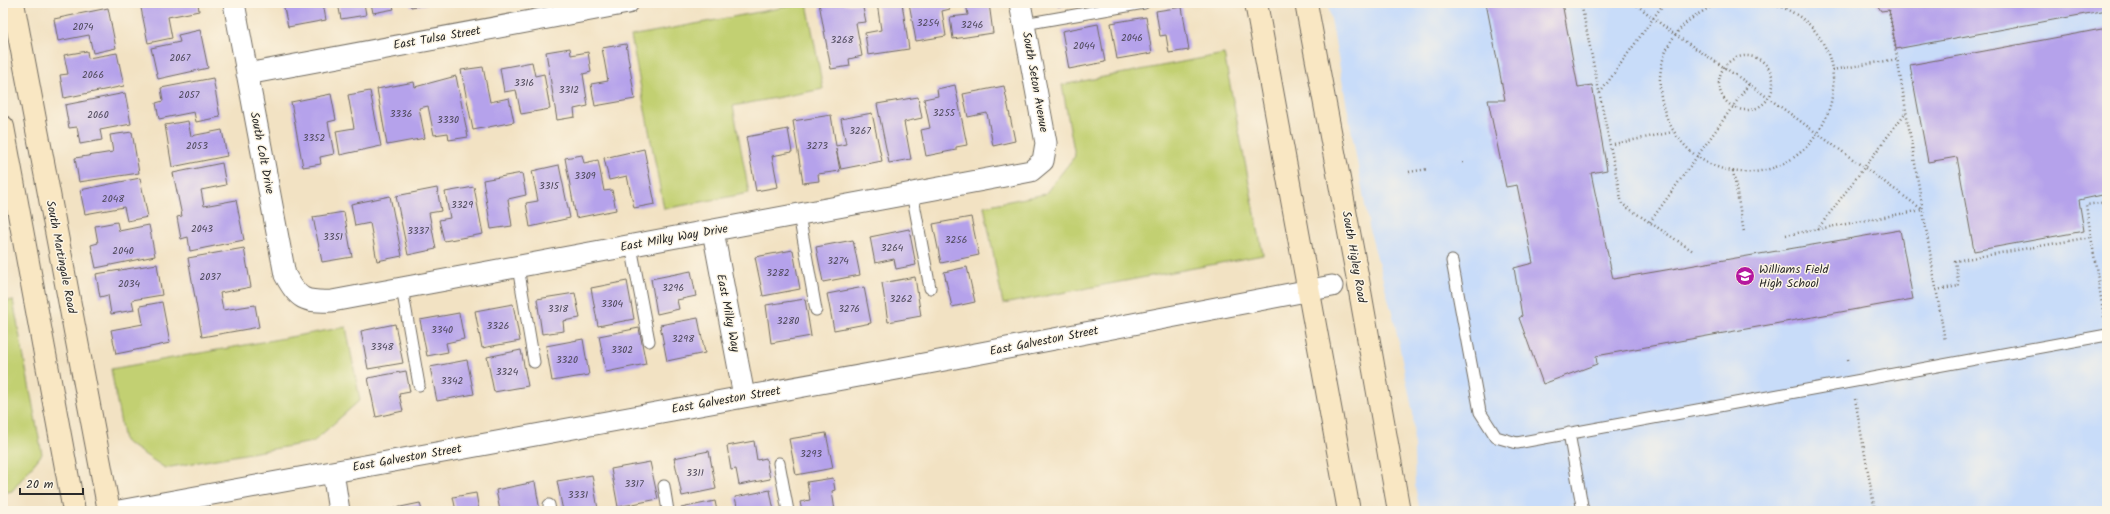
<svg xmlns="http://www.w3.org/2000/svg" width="2110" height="514" font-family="Kalam,sans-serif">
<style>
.built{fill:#c8dcf9}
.green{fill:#c2d072;stroke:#767e4e}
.building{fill:#b5a2eb}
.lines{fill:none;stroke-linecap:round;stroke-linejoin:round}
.lane-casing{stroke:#716b60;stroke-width:13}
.street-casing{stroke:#716b60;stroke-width:23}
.secondary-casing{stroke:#716b60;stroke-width:24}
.path{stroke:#716b60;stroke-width:2.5;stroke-dasharray:1 3;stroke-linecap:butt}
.lane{stroke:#fff;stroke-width:11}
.street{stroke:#fff;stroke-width:21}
.secondary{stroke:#f9e7c3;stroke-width:22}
.labels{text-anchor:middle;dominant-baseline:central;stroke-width:3;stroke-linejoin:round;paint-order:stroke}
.number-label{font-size:10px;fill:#4e495b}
.street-label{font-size:12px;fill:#2b2b2b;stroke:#fcf5e5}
.poi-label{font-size:12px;fill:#2b2b2b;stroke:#fcf5e5;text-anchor:start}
</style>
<rect width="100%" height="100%" fill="#fcf5e5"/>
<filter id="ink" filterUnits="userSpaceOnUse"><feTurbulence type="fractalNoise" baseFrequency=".025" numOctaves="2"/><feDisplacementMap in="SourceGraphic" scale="8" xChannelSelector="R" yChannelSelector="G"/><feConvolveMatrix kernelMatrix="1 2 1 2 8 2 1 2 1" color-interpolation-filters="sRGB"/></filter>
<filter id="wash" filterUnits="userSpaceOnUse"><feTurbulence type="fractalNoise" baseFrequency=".012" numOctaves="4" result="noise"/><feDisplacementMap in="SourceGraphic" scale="16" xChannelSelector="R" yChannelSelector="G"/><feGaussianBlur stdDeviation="0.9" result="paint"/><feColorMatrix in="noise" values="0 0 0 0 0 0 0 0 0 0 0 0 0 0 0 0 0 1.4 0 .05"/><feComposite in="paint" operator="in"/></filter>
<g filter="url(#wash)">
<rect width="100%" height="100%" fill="#f2e2c3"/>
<!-- built -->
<path class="built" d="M1328 3H2107V511H1420L1415 487 1413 413 1394 320 1370 232Z"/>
<!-- green -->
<path class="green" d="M807 3 823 89 733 106 749 193 664 209 631 36Z
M1224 54 1263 255 1003 304 984 206 1045 194 1075 156 1062 85Z
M13 300 42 454 12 491 3 493V302Z
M346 327 360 400 313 442 165 468 124 441 111 369Z"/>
<g id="blocks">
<!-- building -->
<path class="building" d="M140 3H198L199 11 168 17 172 38 148 43Z
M283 3H323L326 20 288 27Z
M338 3H364L366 15 341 19Z
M371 3H392L394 9 373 13Z
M410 3H428V4L411 7Z
M819 3H844V5L862 3 866 22 856 23 862 56 849 59 850 66 831 69Z
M877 3H902L909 49 868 55 865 33 881 30Z
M909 3H949L950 9 942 11 946 36 916 41Z
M966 3H989L993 33 953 39 950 17 968 15Z
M1057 3H1073V4L1058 6Z
M1486 3H1562L1578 87 1592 85 1607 170 1591 173 1613 279 1900 230 1913 299 1596 356 1597 364 1543 384 1519 318 1522 316 1514 268 1533 263 1517 185 1506 187 1488 100H1505Z
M1876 3H2107V10L1896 49 1889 10 1881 11Z
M1182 7 1189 50 1169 53 1166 35 1160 36 1156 11Z
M108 8 116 48 93 53 89 35 58 41 54 19Z
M1146 17 1152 53 1117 59 1111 23Z
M1098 24 1105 62 1069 69 1062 31Z
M2107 28V194L2079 200 2084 231 1974 251 1957 157 1928 162 1910 65Z
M200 30 208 68 158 79 151 48 180 42 178 35Z
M626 44 635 99 595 106 591 84 608 81 602 48Z
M570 48 571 55 588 52 591 72 583 74 588 106 574 109 575 117 557 120 546 52Z
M87 51 88 58 117 53 124 86 64 98 60 75 68 74 64 55Z
M532 62 535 76 544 74 550 109 521 114 516 90 504 92 500 68Z
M483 67 490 102 509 98 514 122 473 130 461 70Z
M456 76 468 137 449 140 448 133 434 135 428 106 419 108 425 138 387 145 377 89 414 82 415 87Z
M213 78 220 117 196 122 194 112 159 119 156 103 163 101 161 88Z
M955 85 967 145 956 147V150L926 156 921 130 930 128 924 99 938 96 937 89Z
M1004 86 1015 141 993 146 987 113 968 117 963 94Z
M370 91 381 146 340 155 336 131 354 128 348 95Z
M125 93 131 124 100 130 102 140 80 144 77 127 69 128 65 105Z
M331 94 336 120 328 122 334 154 320 157 321 164 303 167 291 102Z
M918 97 922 118 904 122 911 159 889 163 877 104Z
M872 113 882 161 841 169 836 149 840 171 818 174 819 181 803 183 793 121 831 115 836 146 846 144 841 119Z
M188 121 191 136 222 130 227 156 172 167 165 125Z
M788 129 792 152 772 156 778 187 756 191 746 137Z
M132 132 139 173 79 182 75 158 113 152 110 135Z
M644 149 655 204 634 208 627 176 609 180 604 158Z
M582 155 584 163 598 160 604 191 612 190 616 210 576 218 565 158Z
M222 163 226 185 201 190 204 206 236 200 244 240 190 251 188 237 181 239 177 217 182 216 173 173Z
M559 165 570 218 530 227 526 203 538 201 532 171Z
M522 173 526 195 508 199 512 226 491 229 483 180Z
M140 178 148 217 127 221 124 207 85 214 80 190Z
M474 187 483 234 444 241 439 220 450 218 445 192Z
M437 188 441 211 429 213 436 249 408 255 396 196Z
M390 196 402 256 377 261 370 223 355 226 351 204Z
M344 212 352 257 322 262 313 217Z
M971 217 979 255 941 263 933 224Z
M117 222 119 231 149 225 155 256 96 268 91 245 98 243 95 226Z
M909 229 916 265 896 269 894 259 875 263 870 237Z
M853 240 860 275 823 282 816 247Z
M244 248 251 287 220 293 223 310 255 305 259 327 202 337 188 258Z
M793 250 800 289 763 296 755 257Z
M157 264 162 295 132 300 134 310 111 314 108 295 100 297 96 274Z
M967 267 975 302 952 307 944 272Z
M691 271 696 296 677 300 679 309 657 314 651 279Z
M915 277 921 316 888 322 882 283Z
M627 281 634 319 598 326 591 288Z
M864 287 871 323 834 330 827 294Z
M575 293 580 318 563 321 564 331 542 334 537 299Z
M805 299 811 336 771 343 766 305Z
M162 302 170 343 116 354 111 330 143 324 140 306Z
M513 304 520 341 482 348 475 311Z
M459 313 464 339 446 343 448 352 427 356 420 320Z
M698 318 705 353 667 361 660 325Z
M395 324 403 363 368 369 361 331Z
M639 328 646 364 606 372 599 336Z
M583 339 589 375 552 381 546 346Z
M521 350 528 386 494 392 487 357Z
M467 360 474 394 437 401 430 367Z
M406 371 410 392 399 394 403 411 376 417 368 378Z
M826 433 833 468 796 475 789 439Z
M754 441 757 460 766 458 770 479 739 485 736 469 731 470 727 446Z
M709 451 716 489 682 496 674 458Z
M650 462 658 499 618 507 611 469Z
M592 475 598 509 563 511 557 481Z
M833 478 835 490 832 491 835 511H802L800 502 810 500 807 482Z
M535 482 540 511H500L496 490Z
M770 490 774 511H738L735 497Z
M476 493 479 511H456L453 497Z
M715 501 717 511H682L681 508Z
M420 503 422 511H386V510Z"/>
</g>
</g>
<g filter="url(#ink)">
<use href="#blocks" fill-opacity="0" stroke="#716b60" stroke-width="1"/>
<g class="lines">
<!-- lane casing -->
<g class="lane-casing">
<path id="lane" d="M1024 24 1144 3
M912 193 930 288
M799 215 816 310
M631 246 649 341
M1452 261 1480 412 1496 437 1517 443 2107 335
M518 267 534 362
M402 288 419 385
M1569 433 1583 511
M779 463 788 511
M664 486 668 511
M549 505 550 511"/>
</g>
<!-- street casing -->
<g class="street-casing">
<path id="street" d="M234 3 285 275C299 300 304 302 332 301L1031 171 1043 161 1046 143 1020 3
M247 74 628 3
M713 231 744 396
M333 472 339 511
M119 511 897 369 1332 286"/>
</g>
<!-- secondary casing -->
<g class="secondary-casing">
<path id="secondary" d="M13 3 109 511
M1256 3 1349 511
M1306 3 1358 280 1399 511
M3 127 74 511"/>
</g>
<!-- path -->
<path class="path" d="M1581 3 1622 204 1693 251
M1634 3 1674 34 1749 84 1923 210
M1721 3C1713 5 1707 9 1700 13 1631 53 1657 158 1732 171 1809 184 1863 92 1815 31 1804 17 1789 10 1773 3
M1889 10 1945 341
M1719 83a27 27 0 1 1 54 0a27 27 0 1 1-54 0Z
M1832 70 1898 59
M1600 93 1664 3
M1614 144 1673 132
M1462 162H1466
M1733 171 1744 232
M1409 172 1428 169
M1650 222 1749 84
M1817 230 1906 112
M1786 235 1922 210
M1936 290 1959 286 1955 261 2091 237
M2104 317 2086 205 2107 202
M1848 359 1849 363
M1855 399 1875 511"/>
<!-- lane -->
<use href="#lane" class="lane"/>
<!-- street -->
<use href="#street" class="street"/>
<!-- secondary -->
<use href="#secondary" class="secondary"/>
</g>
</g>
<!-- icons -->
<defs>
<g id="school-disc" transform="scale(1)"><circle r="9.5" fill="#b5179e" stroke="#fcf5e5"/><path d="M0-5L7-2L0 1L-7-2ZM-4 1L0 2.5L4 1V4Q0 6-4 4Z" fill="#fff"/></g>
</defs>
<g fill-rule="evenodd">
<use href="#school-disc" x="1745" y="276"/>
</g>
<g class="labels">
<!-- number labels -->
<g class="number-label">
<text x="928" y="23">3254</text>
<text x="972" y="25">3246</text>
<text x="83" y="27">2074</text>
<text x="1132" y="38">2046</text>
<text x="842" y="40">3268</text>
<text x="1084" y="46">2044</text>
<text x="180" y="58">2067</text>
<text x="93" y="75">2066</text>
<text x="524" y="83">3316</text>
<text x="569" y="90">3312</text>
<text x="189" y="95">2057</text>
<text x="944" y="113">3255</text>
<text x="401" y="114">3336</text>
<text x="98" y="115">2060</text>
<text x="448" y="120">3330</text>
<text x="860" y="131">3267</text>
<text x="314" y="138">3352</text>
<text x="197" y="146">2053</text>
<text x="817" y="146">3273</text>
<text x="585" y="176">3309</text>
<text x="549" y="186">3315</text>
<text x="113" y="199">2048</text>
<text x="462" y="205">3329</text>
<text x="202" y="229">2043</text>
<text x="418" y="231">3337</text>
<text x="333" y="237">3351</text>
<text x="956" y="240">3256</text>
<text x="892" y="248">3264</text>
<text x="123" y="251">2040</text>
<text x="838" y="261">3274</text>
<text x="778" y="273">3282</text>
<text x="210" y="277">2037</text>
<text x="129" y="284">2034</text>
<text x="673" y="288">3296</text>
<text x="901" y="299">3262</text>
<text x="612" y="304">3304</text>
<text x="558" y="309">3318</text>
<text x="849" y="309">3276</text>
<text x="788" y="321">3280</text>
<text x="498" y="326">3326</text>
<text x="442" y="330">3340</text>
<text x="683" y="339">3298</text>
<text x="382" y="347">3348</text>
<text x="622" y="350">3302</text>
<text x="567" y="360">3320</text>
<text x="507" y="372">3324</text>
<text x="452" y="381">3342</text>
<text x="811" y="454">3293</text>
<text x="695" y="473">3311</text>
<text x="634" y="484">3317</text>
<text x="578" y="495">3331</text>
</g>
<!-- street labels -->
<g class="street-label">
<text transform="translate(437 38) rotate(-10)">East Tulsa Street</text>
<text transform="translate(1035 82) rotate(80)">South Seton Avenue</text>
<text transform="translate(262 153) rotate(79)">South Colt Drive</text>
<text transform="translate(674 238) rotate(-10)">East Milky Way Drive</text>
<text transform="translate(61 257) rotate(79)">South Martingale Road</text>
<text transform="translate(1354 257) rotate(80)">South Higley Road</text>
<text transform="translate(728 313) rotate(79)">East Milky Way</text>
<text transform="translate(1044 341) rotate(-11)">East Galveston Street</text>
<text transform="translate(726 400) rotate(-10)">East Galveston Street</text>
<text transform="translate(407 458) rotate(-10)">East Galveston Street</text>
</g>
<!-- poi labels -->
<g class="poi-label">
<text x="1759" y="269">Williams Field<tspan x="1759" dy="14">High School</tspan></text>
</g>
</g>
<!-- margin -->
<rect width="2110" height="514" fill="none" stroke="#fcf5e5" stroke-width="16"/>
<!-- scale -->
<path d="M20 488v6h63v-6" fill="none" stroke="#2b2b2b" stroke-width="2"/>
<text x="26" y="488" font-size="12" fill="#2b2b2b" stroke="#fcf5e5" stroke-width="3" paint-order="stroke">20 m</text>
</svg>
